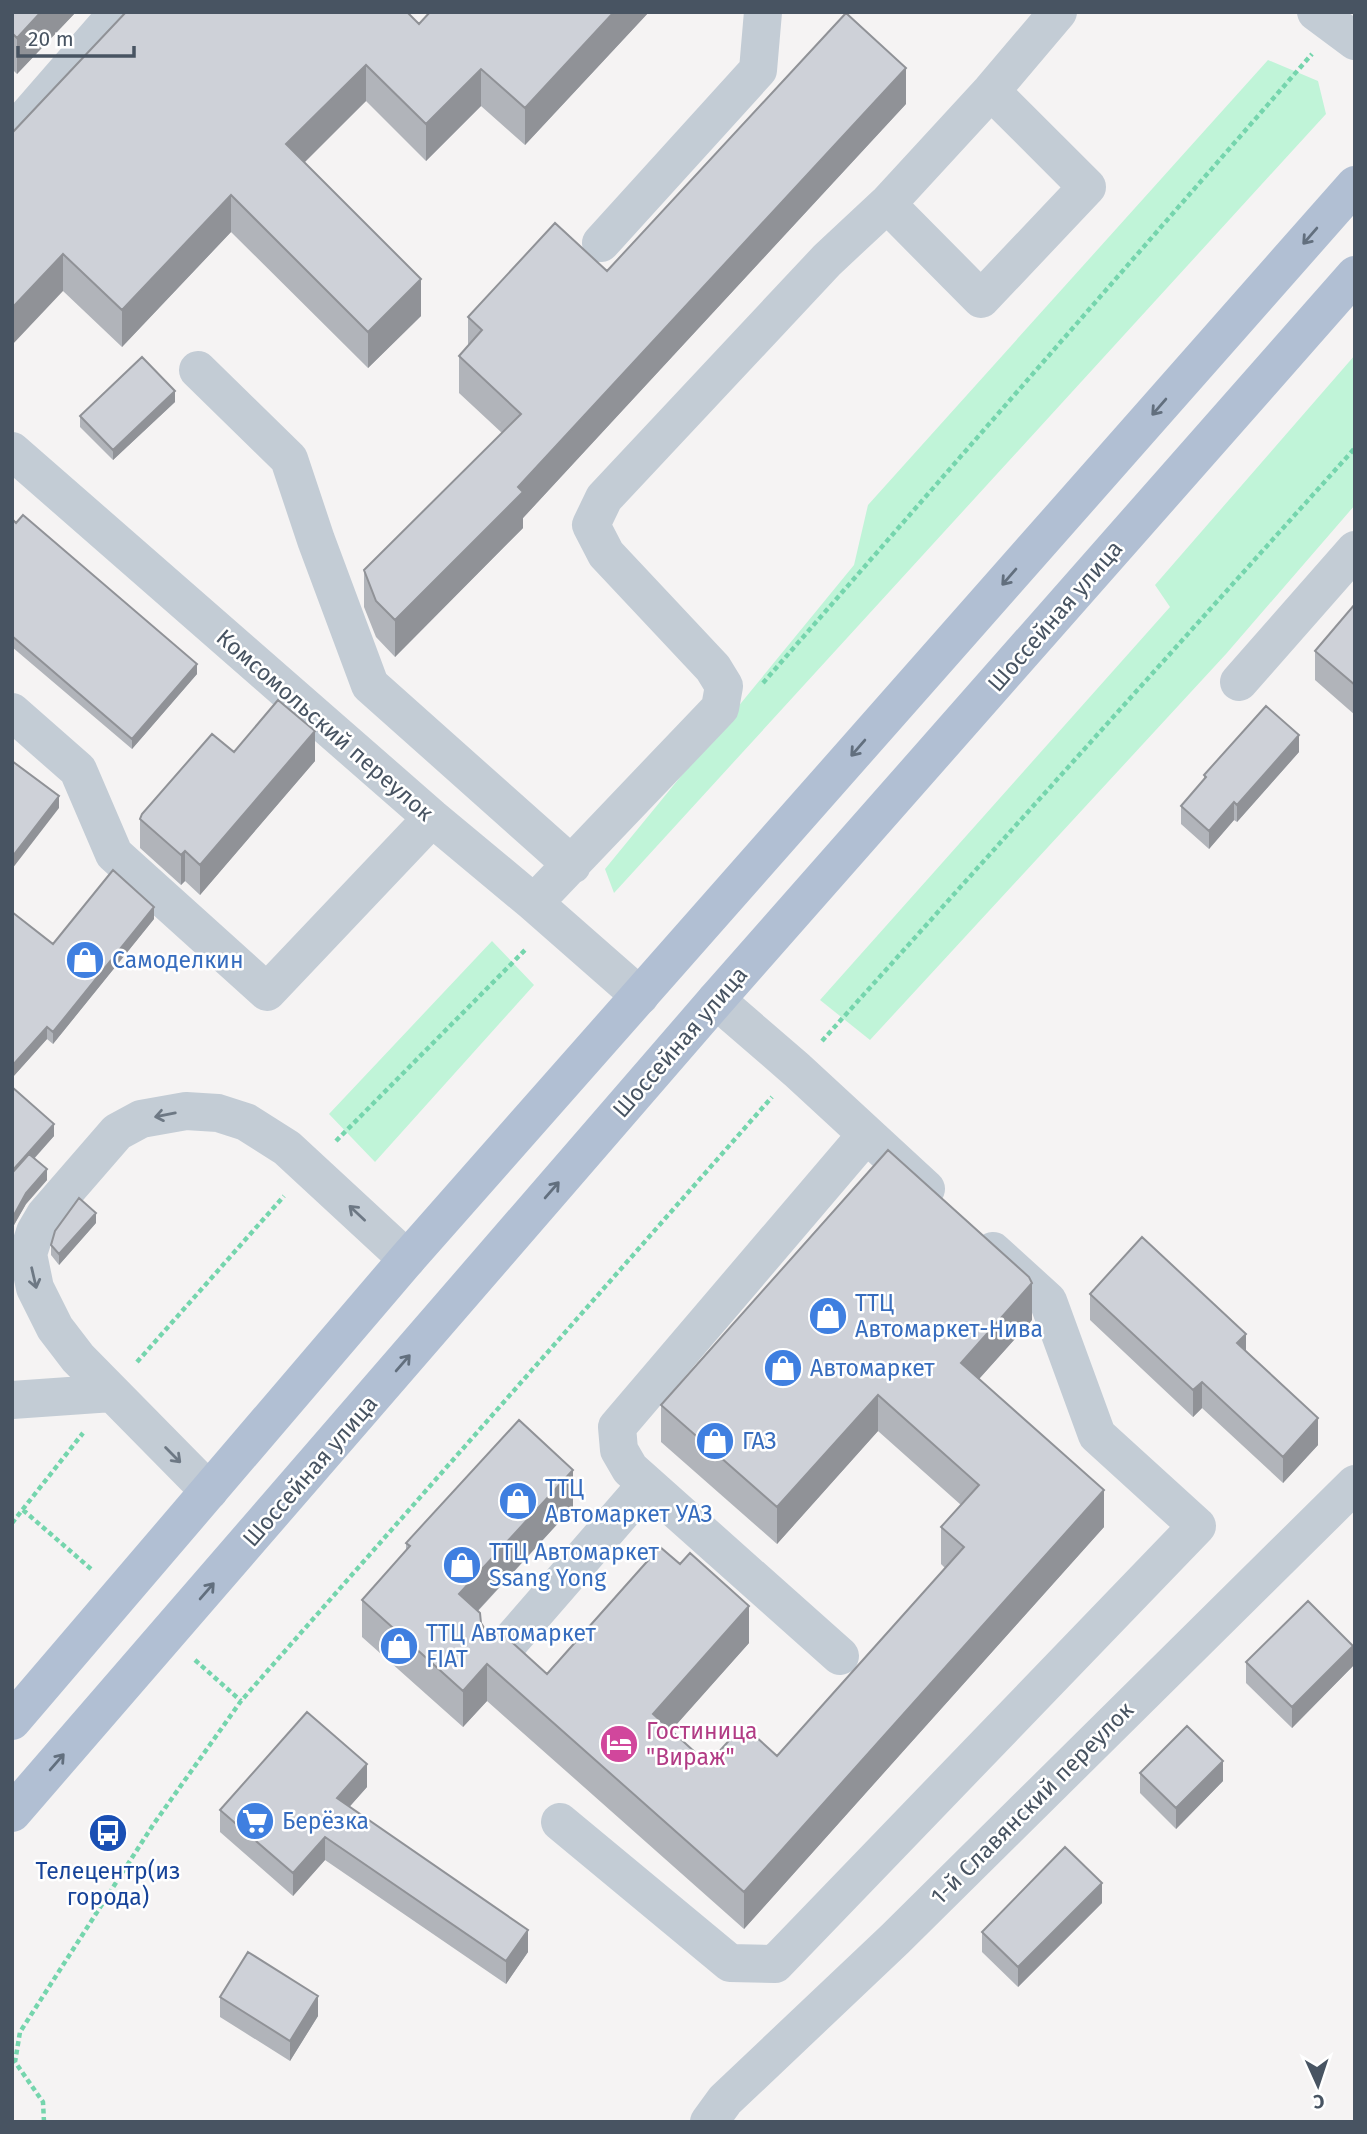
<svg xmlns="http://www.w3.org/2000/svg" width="1367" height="2134" font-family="'Fira Sans',sans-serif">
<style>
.green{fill:#c0f4d8}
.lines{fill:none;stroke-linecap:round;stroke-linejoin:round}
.path{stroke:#75d5ad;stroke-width:4.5;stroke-dasharray:5 3.5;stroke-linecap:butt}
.minor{stroke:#c3ccd5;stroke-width:38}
.major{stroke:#b1bfd3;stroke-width:38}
.wall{fill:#b1b4ba}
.shaded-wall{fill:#909297}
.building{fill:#ced1d8;stroke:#909297;stroke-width:2}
.oneway{stroke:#626f7e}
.oneway2{stroke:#6d7884}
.labels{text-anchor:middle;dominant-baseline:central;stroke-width:5;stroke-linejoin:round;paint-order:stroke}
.street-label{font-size:23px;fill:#485462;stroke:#fff}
.shop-label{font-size:23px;fill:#366cbe;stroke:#fff;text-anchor:start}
.hotel-label{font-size:23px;fill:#b23c85;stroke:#fff;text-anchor:start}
.transit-label{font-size:23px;fill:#164399;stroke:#fff}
</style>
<rect width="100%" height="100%" fill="#f5f3f3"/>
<!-- green -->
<path class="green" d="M1268 60 1318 81 1326 114 614 893 605 869 854 565 868 505Z
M1355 355V505L1226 654 870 1040 820 1000 1170 607 1155 585Z
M492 941 534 985 375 1162 329 1114Z"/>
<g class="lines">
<!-- path -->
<path class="path" d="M763 683 1312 54
M822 1041 1355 448
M336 1141 527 948
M137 1362 284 1196
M23 1510 91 1569
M12 1523 83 1433
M195 1660 241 1701
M44 2122 43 2102 15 2062 20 2032 153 1825 241 1701 772 1097"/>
<!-- minor -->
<path class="minor" d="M1316 12 1355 41
M12 134 118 12
M887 204 981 299 1087 187 991 91
M601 243 758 70 763 12
M198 370 289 459 316 540 370 685 572 865
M12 451 432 818 534 903 640 996
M1239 682 1355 550
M12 712 78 770 114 854 267 992 432 818
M534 903 720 708 724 686 713 668 606 554 591 525 604 498 827 260 887 204 991 91 1058 12
M716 1000 797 1070 926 1189
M12 1400 112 1393
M209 1491 78 1358 55 1328 35 1288 28 1254 35 1232 45 1215 117 1132 141 1119 186 1111 218 1113 246 1122 287 1148 407 1259
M501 1652 646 1485
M840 1656 630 1469 619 1450 617 1427 866 1135
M560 1822 730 1963 775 1964 1197 1526 1097 1435 1048 1301 993 1251
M709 2122 725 2100 895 1939 1355 1484"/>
<!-- major -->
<path class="major" d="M12 1721 407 1259 1355 185
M12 1813 716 1000 1355 275"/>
</g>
<!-- wall -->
<path class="wall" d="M12 12H76L17 74 12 69Z
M430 12H649L525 145 481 106 426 161 366 101 304 162 421 316 368 368 231 232 122 347 63 291 12 133 419 24Z
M906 104 523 518V528L395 657 376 637 364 607V570L502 433 459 393V356L468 346V317L607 271Z
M175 402 113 460 80 427V416Z
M12 519 197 674 132 749 12 647Z
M1355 604V715L1315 680V651Z
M234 752 315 761 200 895 185 881 181 885 140 848V819Z
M1299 752 1237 822 1234 820 1209 849 1181 824V806L1204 780V775Z
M154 919 53 1044 47 1039 12 1078 53 944Z
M12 1087 54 1136 34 1159 47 1180 26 1204 14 1225 12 1224Z
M96 1223 59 1265 51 1255V1245Z
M1090 1294 1246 1351 1318 1445 1283 1483 1202 1408 1193 1417 1090 1320Z
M1032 1320 979 1379 1104 1527 744 1929 487 1701 463 1727 362 1637V1600L406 1551V1543L573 1507 478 1611 481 1623 486 1631 547 1674 749 1643 671 1730 708 1764 777 1756 945 1568 941 1564V1527L961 1505 878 1431 777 1544 661 1442V1405Z
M1246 1662 1353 1666 1292 1728 1246 1683Z
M1140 1773 1223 1781 1176 1829 1140 1793Z
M367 1787 349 1807 528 1952 506 1984 325 1860 293 1896 220 1832V1810Z
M1102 1903 1018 1987 982 1952V1932Z
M220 1997 318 2016 290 2061 220 2017Z"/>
<!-- shaded-wall -->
<path class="shaded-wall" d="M41 12H76L17 74V38Z
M614 12H649L525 145V108Z
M366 65V101L286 181V144Z
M906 68V104L523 518V528L395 657V620Z
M481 69V106L426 161V124Z
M231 195V232L122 347V310Z
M63 254V291L12 345V308Z
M421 279V316L368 368V332Z
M175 391V402L113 460V450Z
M197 664V674L132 749V739Z
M315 731V761L200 895V865Z
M1299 735V752L1237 822V805Z
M59 796V808L12 869V857Z
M1234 802V820L1209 849V831Z
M185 851V881L181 885V855Z
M154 907V919L53 1044V1032Z
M47 1027V1039L12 1078V1066Z
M54 1124V1136L12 1183V1171Z
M47 1169V1180L26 1204 14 1225V1215L26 1193Z
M96 1213V1223L59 1265V1254Z
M1032 1283V1320L961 1399V1363Z
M1246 1334V1360L1237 1343Z
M1202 1382V1408L1193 1417V1390Z
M878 1395V1431L777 1544V1507Z
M1318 1418V1445L1283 1483V1457Z
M573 1470V1507L459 1631V1594Z
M1104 1490V1527L744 1929V1892Z
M749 1606V1643L653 1751V1714Z
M1353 1646V1666L1292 1728V1707Z
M487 1664V1701L463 1727V1691Z
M1223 1761V1781L1176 1829V1808Z
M367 1764V1787L337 1821V1798Z
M325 1837V1860L293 1896V1873Z
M1102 1883V1903L1018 1987V1967Z
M528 1930V1952L506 1984V1961Z
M318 1996V2016L290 2061V2041Z"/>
<!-- building -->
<path class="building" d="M12 12H41L17 38 12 33Z
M126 12H407L419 24 430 12H614L525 108 481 69 426 124 366 65 286 144 421 279 368 332 231 195 122 310 63 254 12 308V133Z
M846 13 906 68 518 487 523 492 395 620 376 601 364 570 521 414 459 356 482 330 468 317 555 223 607 271Z
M142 357 175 391 113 450 80 416Z
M23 515 197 664 132 739 12 636V519L16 523Z
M1355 604V685L1315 651Z
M278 700 315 731 200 865 185 851 181 855 140 819 142 814 212 734 234 752Z
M1266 706 1299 735 1237 805 1234 802 1209 831 1181 806 1206 777 1204 775Z
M12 761 59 796 12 857Z
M113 870 154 907 53 1032 47 1027 12 1066V912L53 944Z
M12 1087 54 1124 12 1171Z
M888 1150 1029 1277 1032 1283 961 1363 1104 1490 744 1892 487 1664 463 1691 362 1600 410 1546 406 1543 519 1420 573 1470 459 1594 480 1613 481 1623 486 1631 496 1636H505L547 1674 660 1547 680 1564 690 1553 749 1606 653 1714 708 1764 743 1725 777 1756 964 1547 941 1527 979 1485 878 1395 777 1507 661 1405Z
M29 1154 47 1169 26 1193 14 1215 12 1213V1173Z
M79 1198 96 1213 59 1254 51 1245 55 1231Z
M1142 1237 1246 1334 1237 1343 1318 1418 1283 1457 1202 1382 1193 1390 1090 1294Z
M1308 1601 1353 1646 1292 1707 1246 1662Z
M307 1712 367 1764 337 1798 528 1930 506 1961 325 1837 293 1873 220 1810Z
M1187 1726 1223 1761 1176 1808 1140 1773Z
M1065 1847 1102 1883 1018 1967 982 1932Z
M248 1952 318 1996 290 2041 220 1997Z"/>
<!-- one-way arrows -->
<defs><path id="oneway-shaft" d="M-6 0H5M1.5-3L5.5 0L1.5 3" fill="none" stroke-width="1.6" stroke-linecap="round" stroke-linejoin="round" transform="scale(1.75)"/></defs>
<g class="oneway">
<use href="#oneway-shaft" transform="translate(1310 236) rotate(131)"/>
<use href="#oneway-shaft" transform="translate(1159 407) rotate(131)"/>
<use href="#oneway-shaft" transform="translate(1009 577) rotate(131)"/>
<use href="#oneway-shaft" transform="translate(858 748) rotate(131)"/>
<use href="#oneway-shaft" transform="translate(552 1190) rotate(-49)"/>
<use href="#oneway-shaft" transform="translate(403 1363) rotate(-49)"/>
<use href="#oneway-shaft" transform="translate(207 1591) rotate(-49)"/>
<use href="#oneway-shaft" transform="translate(57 1762) rotate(-49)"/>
</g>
<g class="oneway2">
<use href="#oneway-shaft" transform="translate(165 1115) rotate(169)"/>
<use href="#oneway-shaft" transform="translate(357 1213) rotate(-137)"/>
<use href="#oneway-shaft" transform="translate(34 1278) rotate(77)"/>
<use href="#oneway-shaft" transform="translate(173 1455) rotate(45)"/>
</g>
<!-- icons -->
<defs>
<g id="shop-disc" transform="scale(2.0125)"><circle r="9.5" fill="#3f7fe0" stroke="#fff"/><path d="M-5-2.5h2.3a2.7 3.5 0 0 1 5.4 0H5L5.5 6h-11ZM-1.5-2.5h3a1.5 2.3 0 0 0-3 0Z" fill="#fff"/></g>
<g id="hotel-disc" transform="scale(2.0125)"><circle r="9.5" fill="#d1479c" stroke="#fff"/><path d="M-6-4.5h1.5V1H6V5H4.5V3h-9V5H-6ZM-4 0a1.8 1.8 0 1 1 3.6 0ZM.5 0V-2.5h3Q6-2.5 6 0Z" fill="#fff"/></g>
<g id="supermarket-disc" transform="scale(2.0125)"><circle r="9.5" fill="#3f7fe0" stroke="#fff"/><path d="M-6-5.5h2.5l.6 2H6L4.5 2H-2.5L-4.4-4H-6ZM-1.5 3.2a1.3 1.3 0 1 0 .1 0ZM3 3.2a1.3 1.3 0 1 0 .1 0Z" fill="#fff"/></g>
<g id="bus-disc" transform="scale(2.0125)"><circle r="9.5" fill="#1a4fb4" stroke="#fff"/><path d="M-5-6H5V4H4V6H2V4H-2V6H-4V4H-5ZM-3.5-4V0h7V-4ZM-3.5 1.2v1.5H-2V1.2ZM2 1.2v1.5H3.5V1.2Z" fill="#fff"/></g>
</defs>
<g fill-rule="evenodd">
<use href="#shop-disc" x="85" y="960"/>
<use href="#shop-disc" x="828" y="1316"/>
<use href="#shop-disc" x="783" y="1368"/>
<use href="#shop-disc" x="715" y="1441"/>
<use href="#shop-disc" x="518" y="1501"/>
<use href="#shop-disc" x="462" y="1565"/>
<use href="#shop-disc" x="399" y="1646"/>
<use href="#hotel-disc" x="619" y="1744"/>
<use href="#supermarket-disc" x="255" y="1821"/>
<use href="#bus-disc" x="108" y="1833"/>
</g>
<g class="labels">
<!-- street labels -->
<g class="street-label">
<text transform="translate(1055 616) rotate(-49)">Шоссейная улица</text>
<text transform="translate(325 725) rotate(41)">Комсомольский переулок</text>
<text transform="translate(680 1042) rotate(-49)">Шоссейная улица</text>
<text transform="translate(310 1471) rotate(-49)">Шоссейная улица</text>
<text transform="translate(1032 1803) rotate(-45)">1-й Славянский переулок</text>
</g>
<!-- shop labels -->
<g class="shop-label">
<text x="112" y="960">Самоделкин</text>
<text x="855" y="1303">ТТЦ<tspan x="855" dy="26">Автомаркет-Нива</tspan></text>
<text x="810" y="1368">Автомаркет</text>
<text x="742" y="1441">ГАЗ</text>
<text x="545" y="1488">ТТЦ<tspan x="545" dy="26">Автомаркет УАЗ</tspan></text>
<text x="489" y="1552">ТТЦ Автомаркет<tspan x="489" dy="26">Ssang Yong</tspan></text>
<text x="426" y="1633">ТТЦ Автомаркет<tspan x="426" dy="26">FIAT</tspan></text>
<text x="282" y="1821">Берёзка</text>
</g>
<!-- hotel labels -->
<g class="hotel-label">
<text x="646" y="1731">Гостиница<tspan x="646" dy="26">"Вираж"</tspan></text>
</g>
<!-- transit labels -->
<g class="transit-label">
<text x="108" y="1871">Телецентр(из<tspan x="108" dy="26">города)</tspan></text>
</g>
</g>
<!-- border -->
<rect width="1367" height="2134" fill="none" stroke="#485462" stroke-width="28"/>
<!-- north arrow -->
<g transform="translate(1318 2085) rotate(177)" stroke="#ffffff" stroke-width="5" paint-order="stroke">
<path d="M0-5L12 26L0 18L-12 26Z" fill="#485462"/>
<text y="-10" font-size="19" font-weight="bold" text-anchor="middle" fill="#485462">С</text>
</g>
<!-- scale -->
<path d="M18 46v10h116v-10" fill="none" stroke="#485462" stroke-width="3.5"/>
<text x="28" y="46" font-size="21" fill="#485462" stroke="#ffffff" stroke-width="5" paint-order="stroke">20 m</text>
</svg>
